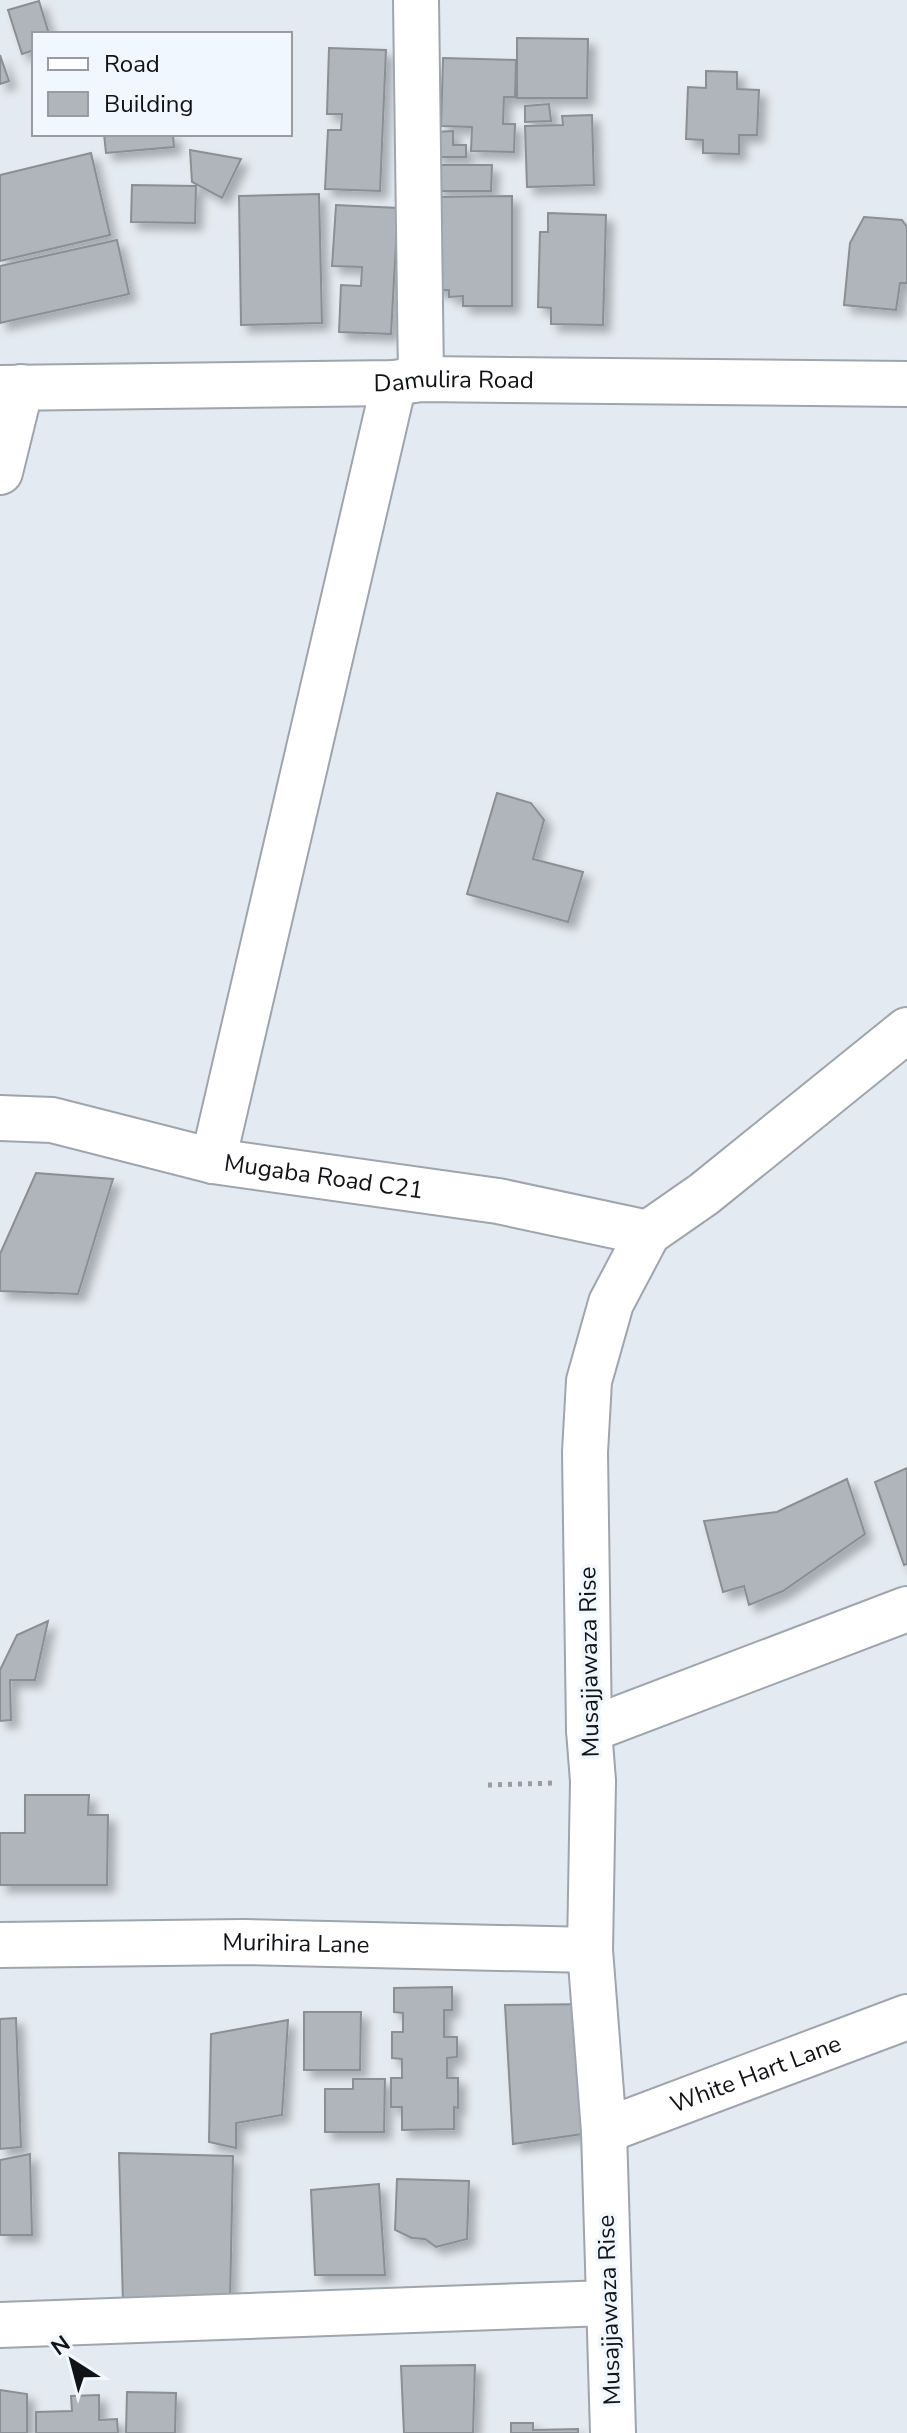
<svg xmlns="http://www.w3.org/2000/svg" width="907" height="2433" font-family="'Nunito Sans',sans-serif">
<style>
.building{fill:#b0b5bc;stroke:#898f95;stroke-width:2;filter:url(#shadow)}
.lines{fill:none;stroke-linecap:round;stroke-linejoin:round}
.minor-casing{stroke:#9fa5ac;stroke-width:48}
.path{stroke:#989da3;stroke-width:5;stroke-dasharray:4 6;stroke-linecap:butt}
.minor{stroke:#fff;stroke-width:44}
.labels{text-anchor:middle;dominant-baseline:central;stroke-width:7;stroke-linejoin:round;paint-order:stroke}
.street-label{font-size:24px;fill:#111316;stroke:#f1f7ff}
</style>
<defs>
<filter id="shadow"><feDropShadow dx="7" dy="7" stdDeviation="4" flood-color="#0004"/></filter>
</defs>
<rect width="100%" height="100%" fill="#e4eaf1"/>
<!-- building -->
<path class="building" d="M39 1 49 34H34V50L22 54 8 10Z
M517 38 588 39 587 98H517Z
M329 48 386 50 380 191 325 189 328 130H341L342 114H327Z
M0 55 9 81 0 84Z
M443 58 516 60 515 97H504L503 124H515L514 152 471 151 472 127 441 126Z
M706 71 737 72V89L759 90 757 135H739V154L703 153V140L686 139 688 87 706 88Z
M549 104 551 121 525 122V106Z
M592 115 594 185 527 187 525 126 563 125 562 116Z
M453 131V145H466V157H435L434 132Z
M104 134H173L174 147 106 153Z
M190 150 241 159 222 198 192 182Z
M91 153 110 235 0 261V175Z
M437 165H492L491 191H436Z
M132 185 196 186 195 223 131 222Z
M319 194 322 323 241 325 239 196Z
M512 196V306H463V296L449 297V290H434V197Z
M336 205 398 208 391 334 339 332 341 285 361 286 362 267 332 266Z
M548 213 606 215 603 325 551 324V308L538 307 540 232H548Z
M864 217 902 220 907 227V283H900L896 310 844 305 850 243Z
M117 240 129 294 0 323V266Z
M497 793 531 803 544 820 533 859 583 872 568 922 467 894Z
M36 1173 113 1179 78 1294 0 1291V1254Z
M907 1468V1564L904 1565 875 1482Z
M847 1479 865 1534 783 1591 749 1605 744 1586 723 1592 704 1521 777 1512Z
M48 1621 35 1680H10L11 1720 0 1721V1670L17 1635Z
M25 1795H89L88 1815H108L107 1885H0V1833H25Z
M452 1987V2010H444V2037H457V2057L447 2058V2078H458V2108L454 2107V2129L402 2130V2107H391V2078H402V2059L392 2058V2032H403V2013L394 2012V1988Z
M594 2004 604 2131 513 2144 505 2005Z
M304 2012H361L360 2070H304Z
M16 2018 21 2147 0 2149V2019Z
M288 2020 282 2115 236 2123V2148L209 2142 211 2034Z
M353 2079H385L384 2132H325V2089H353Z
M119 2153 233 2156 230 2303 123 2304Z
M30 2154 32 2235H0V2160Z
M397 2179 469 2181 467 2239 436 2247 425 2239 412 2238 395 2230Z
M379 2184 385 2275H315L311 2190Z
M475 2365 473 2433H404L401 2366Z
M0 2390 27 2394V2433H0Z
M127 2392 176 2393 175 2433H126Z
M99 2395V2420L117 2419 118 2433H36V2412L72 2411 71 2396Z
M511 2423H533V2430L578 2429V2433H511Z"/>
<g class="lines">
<!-- minor casing -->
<g class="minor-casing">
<g id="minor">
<path d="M416 0 421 379"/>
<path id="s1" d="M0 388 394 383 421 379 907 384"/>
<path d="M0 472 21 387"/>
<path id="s2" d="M0 1118 52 1120 213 1161 498 1201 648 1233"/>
<path d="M213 1161 394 383"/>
<path d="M589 1730 907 1609"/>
<path id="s3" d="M0 1945 243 1942 590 1950"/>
<path id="s4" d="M604 2131 907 2017"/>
<path d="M0 2325 607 2303"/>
<path d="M613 2433 604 2131 590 1950 593 1781 589 1730 585 1452 589 1381 611 1303 648 1233 704 1194 907 1030"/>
</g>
</g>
<!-- path -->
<path class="path" d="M488 1785 556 1783"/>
<!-- minor -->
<use href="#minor" class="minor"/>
</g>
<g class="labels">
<!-- street labels -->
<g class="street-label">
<text stroke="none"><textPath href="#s1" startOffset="454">Damulira Road</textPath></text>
<text stroke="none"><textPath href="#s2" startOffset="330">Mugaba Road C21</textPath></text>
<text transform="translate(589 1662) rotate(-91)">Musajjawaza Rise</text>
<text stroke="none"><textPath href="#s3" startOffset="296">Murihira Lane</textPath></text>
<text stroke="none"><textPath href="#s4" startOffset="162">White Hart Lane</textPath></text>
<text transform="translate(609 2310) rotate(-92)">Musajjawaza Rise</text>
</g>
</g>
<!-- legend -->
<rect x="32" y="32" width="260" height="104" fill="#f1f7ff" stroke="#979ca2" stroke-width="2"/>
<rect x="48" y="58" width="40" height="12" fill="#ffffff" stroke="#979ca2" stroke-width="2"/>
<text x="104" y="72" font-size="24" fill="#111316">Road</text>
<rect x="48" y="92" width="40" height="24" fill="#b0b5bc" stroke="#979ca2" stroke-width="2"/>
<text x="104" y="112" font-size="24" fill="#111316">Building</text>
<!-- north arrow -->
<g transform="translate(72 2361) rotate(324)" stroke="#f1f7ff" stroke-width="6" paint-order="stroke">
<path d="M0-6L14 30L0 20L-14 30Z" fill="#111316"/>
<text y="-12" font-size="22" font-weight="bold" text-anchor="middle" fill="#111316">N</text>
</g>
</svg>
